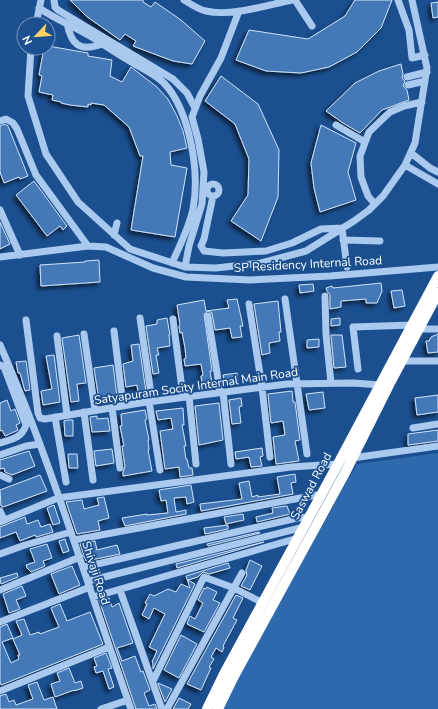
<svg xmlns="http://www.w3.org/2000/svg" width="438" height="709" font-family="'Nunito Sans',sans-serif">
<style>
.green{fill:#2e69ad}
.building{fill:#4478b7;stroke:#cfe3fa;filter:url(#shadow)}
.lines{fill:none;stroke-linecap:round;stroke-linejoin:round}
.minor{stroke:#a9c9ee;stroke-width:7}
.highway{stroke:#fff;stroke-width:10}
.labels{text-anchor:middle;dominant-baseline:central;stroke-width:3.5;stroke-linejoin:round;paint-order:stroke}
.street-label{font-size:12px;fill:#fff;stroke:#1b4f8f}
</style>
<defs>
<filter id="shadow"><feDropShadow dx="-3" dy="3" stdDeviation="2" flood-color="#0009"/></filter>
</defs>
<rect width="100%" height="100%" fill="#1b4f8f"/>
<!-- green -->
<path class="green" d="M438 453V709H223L232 685 357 464Z"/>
<!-- building -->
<path class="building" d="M70 0H143V2L151 7 155 2 181 20 205 41 192 64 173 61 133 46 136 41 125 34 120 40 86 16Z
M355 0H392L381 28 357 52 329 67 301 73 266 71 236 60 249 30 308 39 345 16Z
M438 2V17L433 18 431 3Z
M48 46 88 53V56L112 60 110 76 122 82 131 67 157 87 168 99 177 116 183 131 187 148 170 152 171 165 187 168 175 237 131 230 143 156H140L129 127 104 105 91 103V105L88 104V107L70 105 61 103V102L52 100 53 95 39 92 42 76 39 75 44 48H48Z
M401 64 403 74 402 78 405 81 403 86 407 90 409 100 382 110 360 133 343 123 326 111 355 83 379 71Z
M221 76 258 104 279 150 278 197 261 241 231 221 248 195 249 159 235 124 205 101Z
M5 124 8 126 28 176 20 179 19 177 4 183 0 172V126Z
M321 125 356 143 348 172 356 200 320 212 314 188 311 163Z
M34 181 67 226 63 230 60 226 47 236 16 195Z
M0 222 10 244 0 249Z
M99 260 100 282 41 286 40 265 85 262V261Z
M381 283 382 291 377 303H366V299L341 301V307L330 309V295L327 291 326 288 332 286 333 288Z
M313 284 314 291 300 293 299 285Z
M402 290 405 306 394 308 391 291Z
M237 299 243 326H240L242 337 232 338 230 328 215 330 212 313 208 311 204 314 212 371H210L212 383 202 384 201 376 203 375 201 364 185 366 184 359 186 358 185 348 182 332 180 333 179 326 180 325 177 305 204 300 206 311 229 308 227 300Z
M278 301 281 332H279L280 341 269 343 270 353 262 355 254 304Z
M167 318 170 335H169L170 346 157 348 159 355H156L159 373 153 374 146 326 157 324V320Z
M340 318V325L331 326V319Z
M438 334V352L428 353 426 341H429L431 337Z
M79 335 86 383 77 384 79 401 71 402 62 338Z
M331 335H342L346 367 334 368Z
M319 339V347L307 348V340Z
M139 344 146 392 138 393 137 385 126 387 123 364 133 361 131 345Z
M54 355 60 402 43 405 41 391 52 389 46 356Z
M26 361 30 390 25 391 20 373H18L16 362Z
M113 365 117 397 99 400 94 368Z
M237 373 238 382 225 384 223 375Z
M292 391 293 402H295L300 440 295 441 299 461 276 464 273 437 285 435 283 421 271 423 268 394Z
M323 392 325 408 309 410 306 394Z
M438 395V412L417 415 415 398Z
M241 398 242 406 239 407 241 423 232 424 229 400Z
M7 400 11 411 15 409 20 423 16 425 18 430 16 431 5 436 2 430 0 431V403Z
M219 403 223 440 199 445 195 406Z
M183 408 184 425H182L186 446H184L186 459H187L189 468H192L193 475 180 477 179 467 165 469 160 431 173 429 171 418 158 420 156 411Z
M145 410 147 419 145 420 149 440H148L149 450H148L152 471 123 476V472L125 467 122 446H124L120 426H122L121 414Z
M97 416V419L108 418 110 431 92 432 90 417Z
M68 420H73V436H65L64 421Z
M438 430V441L408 445V434Z
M262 448 263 456 260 457 262 466 251 467 249 457 236 459 235 452Z
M112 449 114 463 96 466 94 451Z
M29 451 35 466 12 475 5 472 4 468 0 469V460Z
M68 454H77L78 468H69Z
M295 474 296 482 291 483 293 494 201 511 200 504 242 499 239 483 249 481 252 497 258 495V497L280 494 277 477Z
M40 475 47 491 3 507 1 506 0 490Z
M191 485 194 502 187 504 186 497 174 498 176 512 186 510V514L125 526 122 518 147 514V515L168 513 166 500 161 501 159 490Z
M104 497 109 518 98 521 100 530 77 534 66 502 82 500 84 509 99 505 97 498Z
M54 505 60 523 53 525 47 508Z
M287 506 290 514 257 522 256 517 273 513 272 508Z
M243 514 244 520 226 524 224 517Z
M25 517 27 524 38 520 41 527 50 524 53 532 36 537 35 535 20 541 16 532 0 538V527Z
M228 525V529L205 534 204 528Z
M259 532 260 533 208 546 207 544Z
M65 539 69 551 63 553 59 541Z
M95 541 97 550 117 545 120 554 86 561 80 544Z
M264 542 177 568 176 564Z
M47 544 52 558 43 561 45 566 31 572 27 568 26 565 35 562 30 549Z
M250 560 262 566 250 590 241 586 247 575 246 570Z
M228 563 230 568 209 574 203 572 198 577 188 580 195 584 153 669V663L152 662 157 651 149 647 165 614 154 608 149 619 142 615 147 604 145 603 150 594 154 596 168 589 176 592 181 584 190 588 186 576Z
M72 566 80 585 59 594 51 574Z
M17 573 18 577 1 584 0 578Z
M22 586 26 596 16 600 20 609 9 613 3 594Z
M207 587 217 592 213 600 220 603 204 632 187 624 190 616 195 619 203 603 198 600 204 588 206 589Z
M236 595 243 598 233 618 237 620 223 646 224 647 222 652 216 648 211 657 214 659 209 667 211 668 201 690 187 684Z
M109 598 112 607 119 603 133 643 117 648 122 661 135 656 141 672 143 671 150 690 144 693 149 706 155 704 157 709H136L99 600Z
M60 604 67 621 90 612 103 644 1 685 0 682V627L7 624 13 638 2 642 11 663 19 659 18 655H20L13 639 22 635 16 621 24 619 30 635 39 632 40 634 59 627 51 608Z
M181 635 197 644 179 678 164 670Z
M106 653 112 668 108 669 114 687 109 689 103 671 96 673 94 667 97 666 94 658Z
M69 668 75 683 81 681 83 688 74 691V690L55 697 51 684 60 681 57 673Z
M37 682 44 700 53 697 57 709H0V696L6 694 9 702 14 700 16 705 33 699 28 685Z
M158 683 172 689 165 702 158 684Z
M179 698 191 704 188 709H173Z"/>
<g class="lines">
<!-- minor -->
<path class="minor" d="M54 0 55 7 58 10 173 79 187 93 195 108
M184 0C191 4 199 10 206 11 231 17 267 5 292 0
M295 0 312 26
M398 0 409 30 412 58 425 55
M39 8C57 20 77 28 95 39 106 46 116 53 128 60 139 67 154 73 164 83 190 111 200 172 193 209 189 228 180 245 172 263
M67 23C71 45 80 52 102 44
M36 24 41 0
M31 48 28 96 46 154 78 202 130 249 185 267 216 268 261 263 306 251 354 221 369 210 383 196 405 165 415 143 427 68 412 0
M407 77 427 72
M408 85 425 81
M0 121 6 119 13 123 17 129 36 175 88 246
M336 125 365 142
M411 153 430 168 438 172
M405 165 438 184
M207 190a6 6 0 1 1 12 0a6 6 0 1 1-12 0Z
M213 196 204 239 201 246 204 251 223 253 266 251 292 243 321 229 342 228
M375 204 368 196 361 177 360 156 369 132 390 112 404 106 422 102
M0 210 20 255
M342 228 347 267
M114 235 117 223
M343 240 380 241
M0 257 88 246 106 247 153 268 186 277 250 280 330 276 438 267
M185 267 189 246 202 204 204 172 198 139 192 117 200 96 221 58 239 11
M325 296 326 334 331 383
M285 299 307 454
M249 304 262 387 270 457
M208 316 220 392
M140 318 152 401
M173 319 183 397
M26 320 38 413 40 418 45 419 140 403 287 384 354 383 380 385
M419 329H438
M114 331 123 405
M84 334 95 410
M57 336 67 415
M0 345C52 463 88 588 131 709
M402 361H438
M0 365 4 367 26 425C22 438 12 439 0 443
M358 369 353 327 412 325
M223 392 231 464
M189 396 196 464
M149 401 160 470
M112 408 120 468
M84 412 93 480
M55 417 66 482
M413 428 438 424
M0 455 26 446 40 444
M352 458 438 446
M0 475 9 479
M0 511 4 520
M0 522 58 498 291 467 338 464
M74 540 322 494
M0 554 25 545 71 532
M84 567 297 518 310 517
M88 581 304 527
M0 590 80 557
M120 590 162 709
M93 597 298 538
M0 622 90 587
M153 681 204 577 234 588 263 603
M0 691 109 647
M101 709 128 700
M167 709 242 573"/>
<!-- highway -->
<path class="highway" d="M207 709 224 674 338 464 438 276
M218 709 233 678 345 473 389 385 438 293"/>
</g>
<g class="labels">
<!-- street labels -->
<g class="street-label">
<text transform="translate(308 264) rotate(-3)">SP Residency Internal Road</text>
<text transform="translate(196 386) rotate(-8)">Satyapuram Socity Internal Main Road</text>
<text transform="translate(311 486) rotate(-62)">Saswad Road</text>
<text transform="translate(96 573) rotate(72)">Shivaji Road</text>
</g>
</g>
<!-- north arrow -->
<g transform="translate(36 36) rotate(244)"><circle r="19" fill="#1b4f8f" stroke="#7695bc"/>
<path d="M0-3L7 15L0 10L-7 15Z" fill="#ffd166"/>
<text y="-6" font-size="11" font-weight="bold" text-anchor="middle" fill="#ffffff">N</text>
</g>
</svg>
